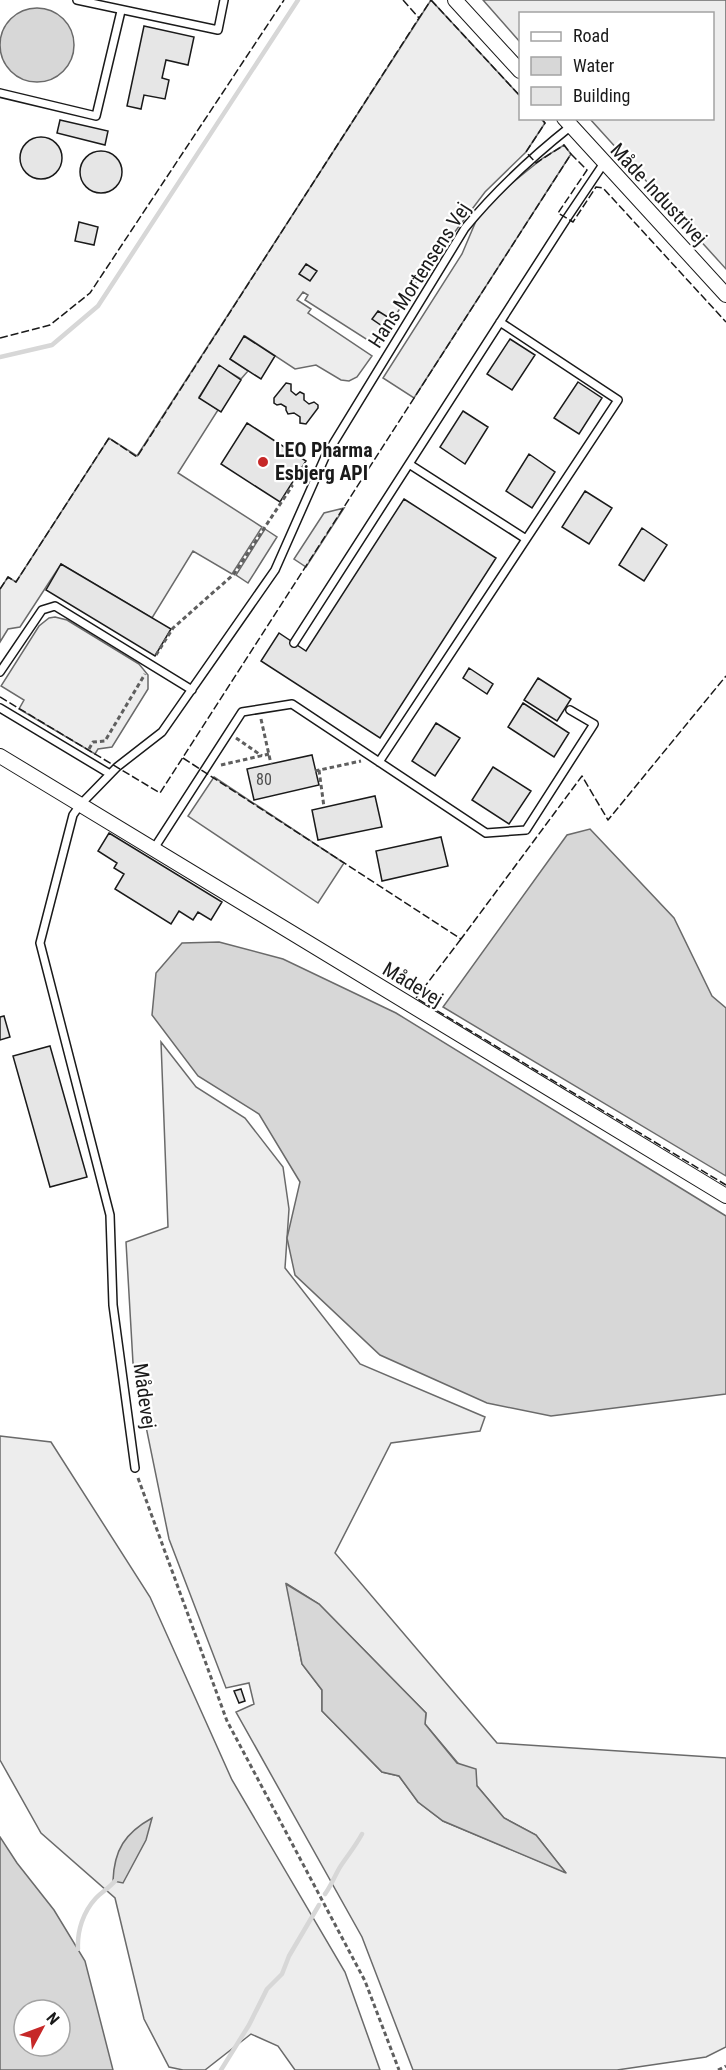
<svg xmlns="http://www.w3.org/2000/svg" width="726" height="2070" font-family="'Roboto Condensed',sans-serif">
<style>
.built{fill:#ededed;stroke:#6a6a6a;stroke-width:1.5;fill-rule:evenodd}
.water{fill:#d7d7d7;stroke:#6a6a6a;stroke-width:1.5;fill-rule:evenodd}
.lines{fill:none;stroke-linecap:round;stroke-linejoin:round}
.stream{stroke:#d7d7d7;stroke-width:4.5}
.building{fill:#e6e6e6;stroke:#1a1a1a;stroke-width:1.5}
.lane-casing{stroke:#1a1a1a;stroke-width:10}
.street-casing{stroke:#1a1a1a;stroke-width:16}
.path{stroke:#5f5f5f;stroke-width:3;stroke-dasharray:4.5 3;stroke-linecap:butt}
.lane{stroke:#fff;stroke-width:7}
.street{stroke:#fff;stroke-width:14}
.fence{stroke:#1a1a1a;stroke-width:1.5;stroke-dasharray:8 3;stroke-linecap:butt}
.poi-dot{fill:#c62828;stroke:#fff;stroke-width:2}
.labels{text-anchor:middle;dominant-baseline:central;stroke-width:4.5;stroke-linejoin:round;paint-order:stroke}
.number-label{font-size:16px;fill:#4d4d4d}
.street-label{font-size:20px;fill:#1a1a1a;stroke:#fff}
.poi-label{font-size:20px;font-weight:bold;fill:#1a1a1a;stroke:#fff;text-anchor:start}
</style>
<rect width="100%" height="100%" fill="#fff"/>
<!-- built -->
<path class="built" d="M431 0 520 96V118L541 119 545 123 526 152 485 192 413 287 377 346 305 300 308 295 303 292 297 300 311 309 308 313 372 356 357 377 349 381 341 380 316 365 295 369 245 336 230 359 248 371 241 379 219 366 199 397 218 410 178 473 262 527 232 574 193 551 152 618 61 564 20 627 8 629 0 642V589L8 577 16 582 109 438 137 456Z
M483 0H726V269L590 119 712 118V14H520V42Z
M564 145 571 154 414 398 383 378 462 254 476 221 491 203 512 183 543 158Z
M344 508 306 567 294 559 324 513Z
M265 529 277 537 248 583 236 575Z
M55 617 67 620 139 664 148 675V689L112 747 98 749 95 754 19 709 24 700 1 686 39 626 49 618Z
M214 777 344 863 318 903 188 816Z
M161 1042 196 1087 245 1118 283 1167 289 1209 285 1268 360 1364 485 1417 480 1431 391 1443 335 1553 497 1743 726 1758V2047L706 2057 617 2070H413L362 1937 236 1712 254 1704 249 1683 226 1688 169 1539 133 1363 126 1242 168 1227ZM287 1584 319 1604 426 1713 425 1724 504 1818 536 1835 565 1872 443 1821 418 1802 399 1776 382 1772 322 1711V1690L302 1664Z
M0 1436 51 1442 150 1597 232 1780 345 1972 380 2070H295L278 2046 251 2034 205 2070H183L169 2067 144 2019 115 1898 41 1833 0 1760Z"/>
<!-- water -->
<path class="water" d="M0 45a37 37 0 1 1 74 0a37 37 0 1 1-74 0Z
M590 829 674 918 712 996 726 1008V1176L443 1007 567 835Z
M219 942 283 959 396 1013 726 1216V1394L551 1416 487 1403 380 1355 295 1275 287 1238 300 1182 259 1114 198 1076 152 1015 156 973 182 943Z
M286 1584 319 1604 426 1713 425 1724 457 1763 476 1769 477 1786 504 1818 536 1835 566 1873 443 1821 418 1802 399 1776 382 1772 322 1711V1690L302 1664Z
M152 1818 146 1840 123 1883 113 1881C114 1850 125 1833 152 1818Z
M0 1837 17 1863 54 1910 85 1961 113 2070H0ZM24 2010H60V2046H24Z"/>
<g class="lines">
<!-- stream -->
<path class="stream" d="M0 357 52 345 98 306 298 0
M325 1894C332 1885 335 1874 342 1864 349 1854 356 1845 362 1834
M78 1949C77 1931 83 1912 96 1898 102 1892 109 1888 115 1881
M221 2070 249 2025 267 1989 282 1974 289 1956 319 1905"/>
</g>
<!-- building -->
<path class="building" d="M144 26 194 37 188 65 166 60 162 78 169 80 165 99 144 95 141 109 127 106Z
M60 120 108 131 105 145 57 133Z
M20 158a21 21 0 1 1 42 0a21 21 0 1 1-42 0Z
M80 172a21 21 0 1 1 42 0a21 21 0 1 1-42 0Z
M79 222 98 227 94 245 75 241Z
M306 264 317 271 310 281 299 274Z
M378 311 391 319 385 328 372 319Z
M244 336 275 356 261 379 230 359Z
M510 339 535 355 512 390 487 374Z
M219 365 241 380 221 412 199 398Z
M578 382 602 398 579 434 554 418Z
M286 383 291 384V391L296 395 300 392 304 394V400L309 404 314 402 318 405V408L306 424 300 423V417L294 413 288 414 286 410V407L281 404 277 405 274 403V398Z
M463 411 488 427 465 464 440 447Z
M247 423 306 461 280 502 221 464Z
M529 454 555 472 532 508 506 491Z
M585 491 612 508 589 544 562 527Z
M404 499 496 558 380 738 261 661 279 633 306 651Z
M642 528 667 545 644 581 619 565Z
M61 564 171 629 155 656 46 590Z
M469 668 493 684 487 694 463 678Z
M538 678 571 699 557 721 524 700Z
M523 703 569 733 554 757 508 727Z
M436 723 460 738 435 776 412 761Z
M312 755 319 785 254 800 247 769Z
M493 767 531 791 509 824 472 800Z
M375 796 382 827 318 840 312 810Z
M109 833 222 902 211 920 198 912 193 920 179 911 171 924 115 889 124 874 114 868 117 863 98 851Z
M441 837 448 866 382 881 376 851Z
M4 1016 10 1037 0 1040V1017Z
M50 1046 87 1177 50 1187 13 1056Z
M241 1689 245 1701 239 1703 234 1691Z"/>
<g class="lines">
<!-- lane casing -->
<g class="lane-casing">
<path id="lane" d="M77 0 218 30 224 0
M0 93 96 116 121 11
M409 464 526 539
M294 643 567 218 604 163
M0 672 42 610 55 606 192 690
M0 708 110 774
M379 762 618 400 500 322
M153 850 242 712 292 704 486 833 526 830 594 724 570 710
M135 1468 113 1305 110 1215 40 943 73 815 80 805 117 767 162 732 275 570 325 457 465 228C497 189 532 157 571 126"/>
</g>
<!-- street casing -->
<g class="street-casing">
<path id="street" d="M455 0 520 71
M564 118 726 295
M0 756 726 1196"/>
</g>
<!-- path -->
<path class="path" d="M156 655 173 628 234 574 292 486 291 485
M261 719 271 764
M236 738 262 756
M89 749 93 742 105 741 145 674
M221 765 269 754
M319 770 324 807
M315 771 361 761
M138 1478 227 1721 365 1981 399 2070
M718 2070 726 2066"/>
<!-- lane -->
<use href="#lane" class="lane"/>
<!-- street -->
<use href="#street" class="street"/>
<!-- fence -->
<path class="fence" d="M403 0 419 18 431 0
M431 0 520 96
M541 118 545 123 526 152 536 163 564 145 571 154
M0 338 50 325 90 293 284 0
M0 589 8 577 16 582 109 438 137 457 419 18
M0 697 160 793 571 154 587 170 558 213 573 222 596 187 603 188 726 322
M183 758 461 939 582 776 608 820 726 676
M461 939 416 998 726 1185"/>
</g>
<!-- markers -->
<circle class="poi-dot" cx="263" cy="462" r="6"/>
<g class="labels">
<!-- number labels -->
<g class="number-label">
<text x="264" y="779">80</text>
</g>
<!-- street labels -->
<g class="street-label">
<text transform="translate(659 194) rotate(47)">Måde Industrivej</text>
<text transform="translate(419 275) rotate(-57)">Hans Mortensens Vej</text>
<text transform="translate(413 984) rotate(31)">Mådevej</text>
<text transform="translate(145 1396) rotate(82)">Mådevej</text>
</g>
<!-- poi labels -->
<g class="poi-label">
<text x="275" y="450">LEO Pharma<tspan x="275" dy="23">Esbjerg API</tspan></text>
</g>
</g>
<!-- legend -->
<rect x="519" y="12" width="195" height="108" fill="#ffffff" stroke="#a3a3a3" stroke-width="1.5"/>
<rect x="531" y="32" width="30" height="9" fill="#ffffff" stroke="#a3a3a3" stroke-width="1.5"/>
<text x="573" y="42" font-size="18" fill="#1a1a1a">Road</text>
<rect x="531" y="57" width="30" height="18" fill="#d7d7d7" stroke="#a3a3a3" stroke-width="1.5"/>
<text x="573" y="72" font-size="18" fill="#1a1a1a">Water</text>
<rect x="531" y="87" width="30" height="18" fill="#e6e6e6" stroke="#a3a3a3" stroke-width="1.5"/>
<text x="573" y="102" font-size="18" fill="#1a1a1a">Building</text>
<!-- north arrow -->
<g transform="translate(42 2028) rotate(49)"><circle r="28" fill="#ffffff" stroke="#a3a3a3" stroke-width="1.5"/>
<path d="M0-4.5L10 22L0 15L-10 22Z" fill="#c62828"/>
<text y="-9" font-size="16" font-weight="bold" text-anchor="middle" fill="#1a1a1a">N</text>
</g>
</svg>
